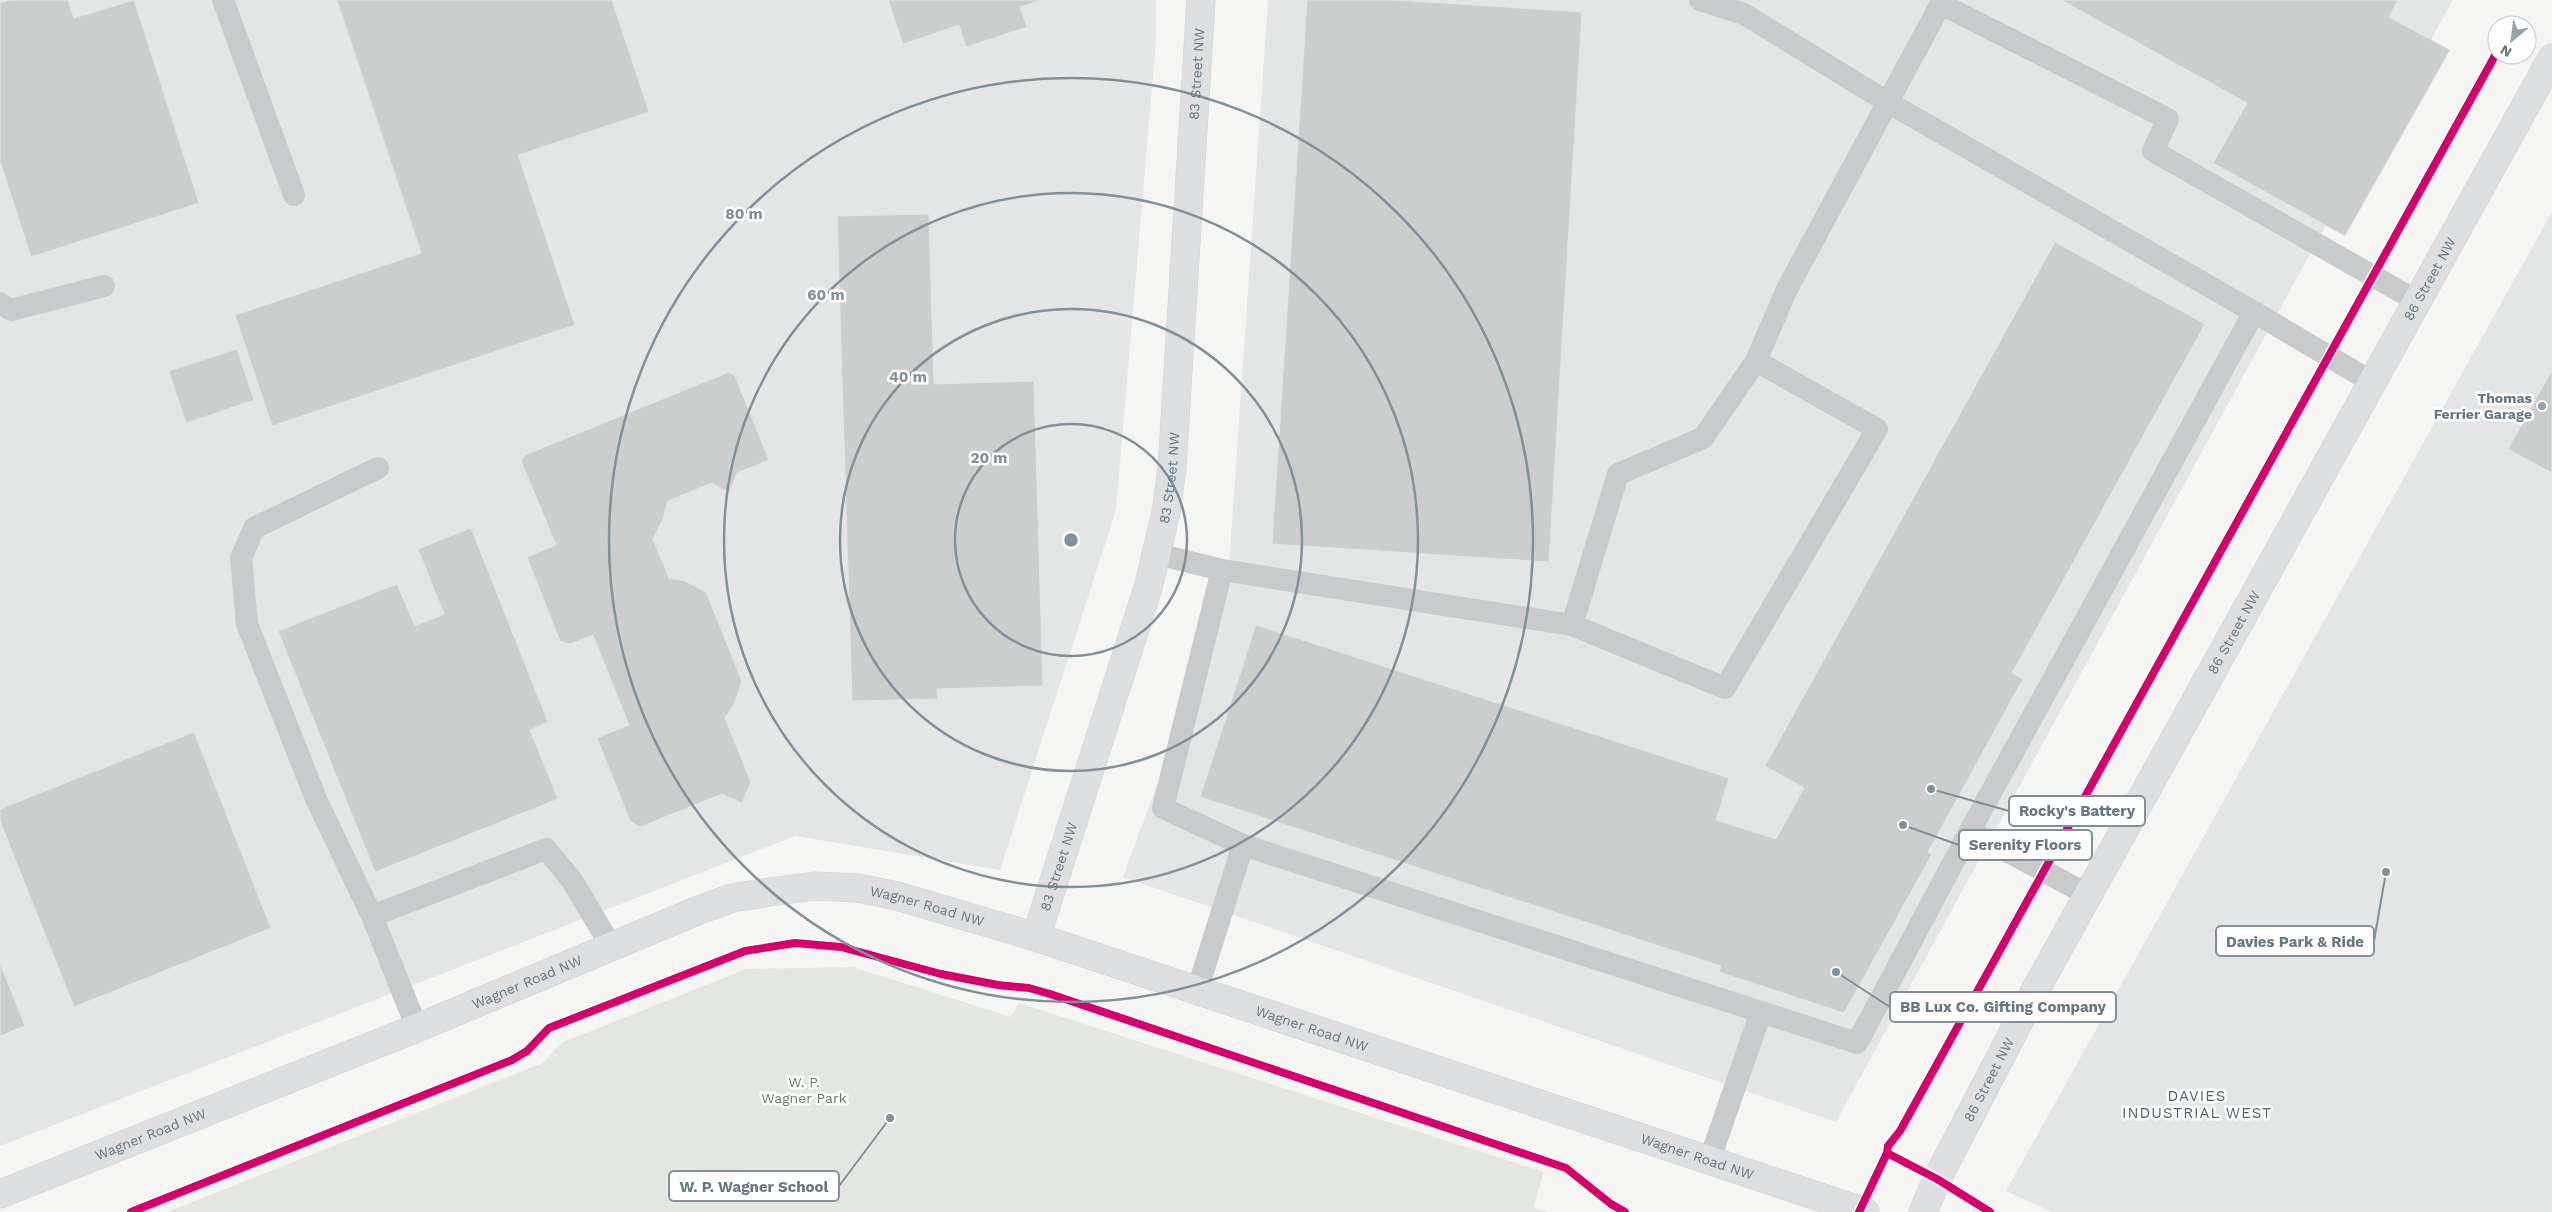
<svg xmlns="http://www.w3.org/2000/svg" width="2552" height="1212" font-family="'Work Sans',sans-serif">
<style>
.built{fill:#e4e5e5}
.green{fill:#e4e7e1}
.building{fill:#cccece;stroke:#e4e4e4}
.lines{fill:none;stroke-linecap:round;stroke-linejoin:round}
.secondary-casing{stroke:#d1d2d3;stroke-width:29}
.lane{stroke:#c9cacb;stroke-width:22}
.secondary{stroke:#dedfe0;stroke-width:28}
.cycleway-casing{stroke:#fff;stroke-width:11}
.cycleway{stroke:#d6006c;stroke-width:8}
.ring{fill:none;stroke:#829099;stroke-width:2.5}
.poi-dot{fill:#98a4ab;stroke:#fff;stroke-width:2}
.labels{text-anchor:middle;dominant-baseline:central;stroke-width:5;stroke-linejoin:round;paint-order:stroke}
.street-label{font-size:14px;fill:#667883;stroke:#fff}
.poi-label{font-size:14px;font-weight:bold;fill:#667883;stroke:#fff;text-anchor:end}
.park-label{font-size:14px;fill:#6a7a64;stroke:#fff}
.neighbourhood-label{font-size:15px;letter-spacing:1px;fill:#536168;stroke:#fff}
.centre{fill:#829099;stroke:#fff;stroke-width:2.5}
.ring-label{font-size:15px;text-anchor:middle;font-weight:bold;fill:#829099;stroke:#fff;stroke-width:5;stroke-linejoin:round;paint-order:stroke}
.leader{fill:none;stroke:#829099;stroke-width:2}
.callout-dot{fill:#829099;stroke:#fff;stroke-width:2}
.callout{fill:#fff;stroke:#829099;stroke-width:2}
.callout-label{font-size:15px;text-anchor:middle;font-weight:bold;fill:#667883}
</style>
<rect width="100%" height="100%" fill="#f5f5f4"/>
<!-- built -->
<path class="built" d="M0 0H1156V41L1116 510 1000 870 795 836 0 1146Z
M1268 0H2453L2294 283 1836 1122 1123 877 1227 595Z
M2552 212V1212H2052L2006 1191Z"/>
<!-- green -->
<path class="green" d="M853 967 1011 1017 1019 1003 1544 1172 1533 1207 1548 1212H167L543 1063 561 1043 746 969Z"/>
<!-- building -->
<path class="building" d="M10 0H68L74 18 134 0 199 203 31 257 0 161V3Z
M337 0H612L649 112 518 155 575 325 272 426 235 315 421 253Z
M888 0H1041L1020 7 1027 27 966 47 959 25 903 44Z
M1307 0H1397L1582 12 1549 562 1272 544Z
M2061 0H2398L2389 17 2450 50 2345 236 2213 163 2247 103Z
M929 214 934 384 1034 381 1043 686 937 689 938 699 852 701 837 216Z
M2055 242 2205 324 2012 673 2023 679 1928 852 1932 854 1844 1013 1719 972 1721 966 1200 797 1256 625 1729 778 1716 820 1776 839 1804 788 1765 766Z
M237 349 254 400 186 423 169 371Z
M2552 370V473L2508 449Z
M729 372 735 376 769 460 737 473 729 493 712 483 668 501 663 519 653 539 669 578 685 581 706 592 742 681 734 704 725 718 751 782 742 803 722 794 640 827 630 821 597 738 629 725 593 635 570 644 560 641 527 557 556 545 521 461 525 455Z
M471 528 548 722 530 730 558 799 375 872 278 631 397 584 415 626 444 614 418 549Z
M194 732 271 928 74 1007 0 821V809Z
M0 963 25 1026 0 1036Z"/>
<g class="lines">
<!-- secondary casing -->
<g class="secondary-casing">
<g id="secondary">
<path id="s1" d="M1036 937 1148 588 1166 512 1172 468 1201 0"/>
<path id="s2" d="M0 1194 417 1028 699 910 732 898 770 892 815 886 858 888 897 896 1036 937 1865 1212"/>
<path id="s3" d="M1923 1212 1937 1179 2031 998 2552 58"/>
</g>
</g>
<!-- lane -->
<path class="lane" d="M223 0 294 195
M1941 4 2168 119 2153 151 2417 301
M0 303 11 310 104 286
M2254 312 2372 382
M1756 361 1787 289 1943 0
M1157 554 1222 570 1572 625 1725 688 1877 429 1756 361 1703 438 1618 474 1572 625
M1222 570 1163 808 1243 845
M1970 831 2088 895
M372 916 316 799 247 624 241 558 254 528 378 468
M1197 991 1243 845 1857 1043 1970 831 2254 312 1889 103 1744 14 1700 0
M417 1028 372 916 546 849 571 879 611 946
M1710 1159 1761 1012"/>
<!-- secondary -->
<use href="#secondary" class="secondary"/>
<!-- cycleway casing -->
<g class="cycleway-casing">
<path id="cycleway" d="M1887 1153 1937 1179 1990 1212
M131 1212 512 1060 527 1051 549 1028 745 951 795 943 841 947 941 974 998 985 1029 988 1050 994 1566 1168 1611 1204 1625 1212
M1859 1212 1887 1153 1888 1146 1900 1131 2497 52"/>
</g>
<!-- cycleway -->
<use href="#cycleway" class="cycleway"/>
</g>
<!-- distance rings -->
<g class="ring">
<circle cx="1071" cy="540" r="116"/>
<circle cx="1071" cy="540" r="231"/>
<circle cx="1071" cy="540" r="347"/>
<circle cx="1071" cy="540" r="462"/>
</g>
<!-- markers -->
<circle class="poi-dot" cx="2542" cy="406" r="5"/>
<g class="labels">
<!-- street labels -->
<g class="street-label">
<text stroke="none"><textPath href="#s1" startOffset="884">83 Street NW</textPath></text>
<text stroke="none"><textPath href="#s3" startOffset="1062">86 Street NW</textPath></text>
<text stroke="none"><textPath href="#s1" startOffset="479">83 Street NW</textPath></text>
<text stroke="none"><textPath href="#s3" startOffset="658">86 Street NW</textPath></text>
<text stroke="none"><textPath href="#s1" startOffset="74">83 Street NW</textPath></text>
<text stroke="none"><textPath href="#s2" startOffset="988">Wagner Road NW</textPath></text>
<text stroke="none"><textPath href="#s2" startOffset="568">Wagner Road NW</textPath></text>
<text stroke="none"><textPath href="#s2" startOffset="1392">Wagner Road NW</textPath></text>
<text stroke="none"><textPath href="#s3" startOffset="148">86 Street NW</textPath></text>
<text stroke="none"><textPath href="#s2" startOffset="162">Wagner Road NW</textPath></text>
<text stroke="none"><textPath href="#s2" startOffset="1798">Wagner Road NW</textPath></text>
</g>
<!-- poi labels -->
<g class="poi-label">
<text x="2532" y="398">Thomas<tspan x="2532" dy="16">Ferrier Garage</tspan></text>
</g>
<!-- park labels -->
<g class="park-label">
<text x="804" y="1082">W. P.<tspan x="804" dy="16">Wagner Park</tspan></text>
</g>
<!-- neighbourhood labels -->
<g class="neighbourhood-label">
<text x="2197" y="1096">DAVIES<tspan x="2197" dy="17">INDUSTRIAL WEST</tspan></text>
</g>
</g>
<circle cx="1071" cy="540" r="8" class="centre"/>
<g class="ring-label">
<text x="744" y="219">80 m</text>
<text x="826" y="300">60 m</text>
<text x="908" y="382">40 m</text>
<text x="989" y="463">20 m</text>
</g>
<!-- callouts -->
<path class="leader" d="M1931 789L2009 811M1903 825L1959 845M2386 872L2374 941M1836 972L1890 1007M890 1118L839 1186"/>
<g class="callout-dot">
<circle cx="1931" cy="789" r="5"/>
<circle cx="1903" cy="825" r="5"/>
<circle cx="2386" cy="872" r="5"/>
<circle cx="1836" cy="972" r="5"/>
<circle cx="890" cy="1118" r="5"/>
</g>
<g class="callout">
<rect x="2009" y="796" width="136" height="30" rx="5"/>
<rect x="1959" y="830" width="133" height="30" rx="5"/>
<rect x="2216" y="926" width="158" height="30" rx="5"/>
<rect x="1890" y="992" width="226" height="30" rx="5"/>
<rect x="669" y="1171" width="170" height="30" rx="5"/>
</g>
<g class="callout-label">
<text x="2077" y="816">Rocky's Battery</text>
<text x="2025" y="850">Serenity Floors</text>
<text x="2295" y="947">Davies Park &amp; Ride</text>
<text x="2003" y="1012">BB Lux Co. Gifting Company</text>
<text x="754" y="1192">W. P. Wagner School</text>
</g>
<!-- north arrow -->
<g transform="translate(2512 40) rotate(209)"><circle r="24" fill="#ffffff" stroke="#c2c9cd"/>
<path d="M0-4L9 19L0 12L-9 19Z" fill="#98a4ab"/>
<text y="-8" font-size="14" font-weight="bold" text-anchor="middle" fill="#667883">N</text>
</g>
</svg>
